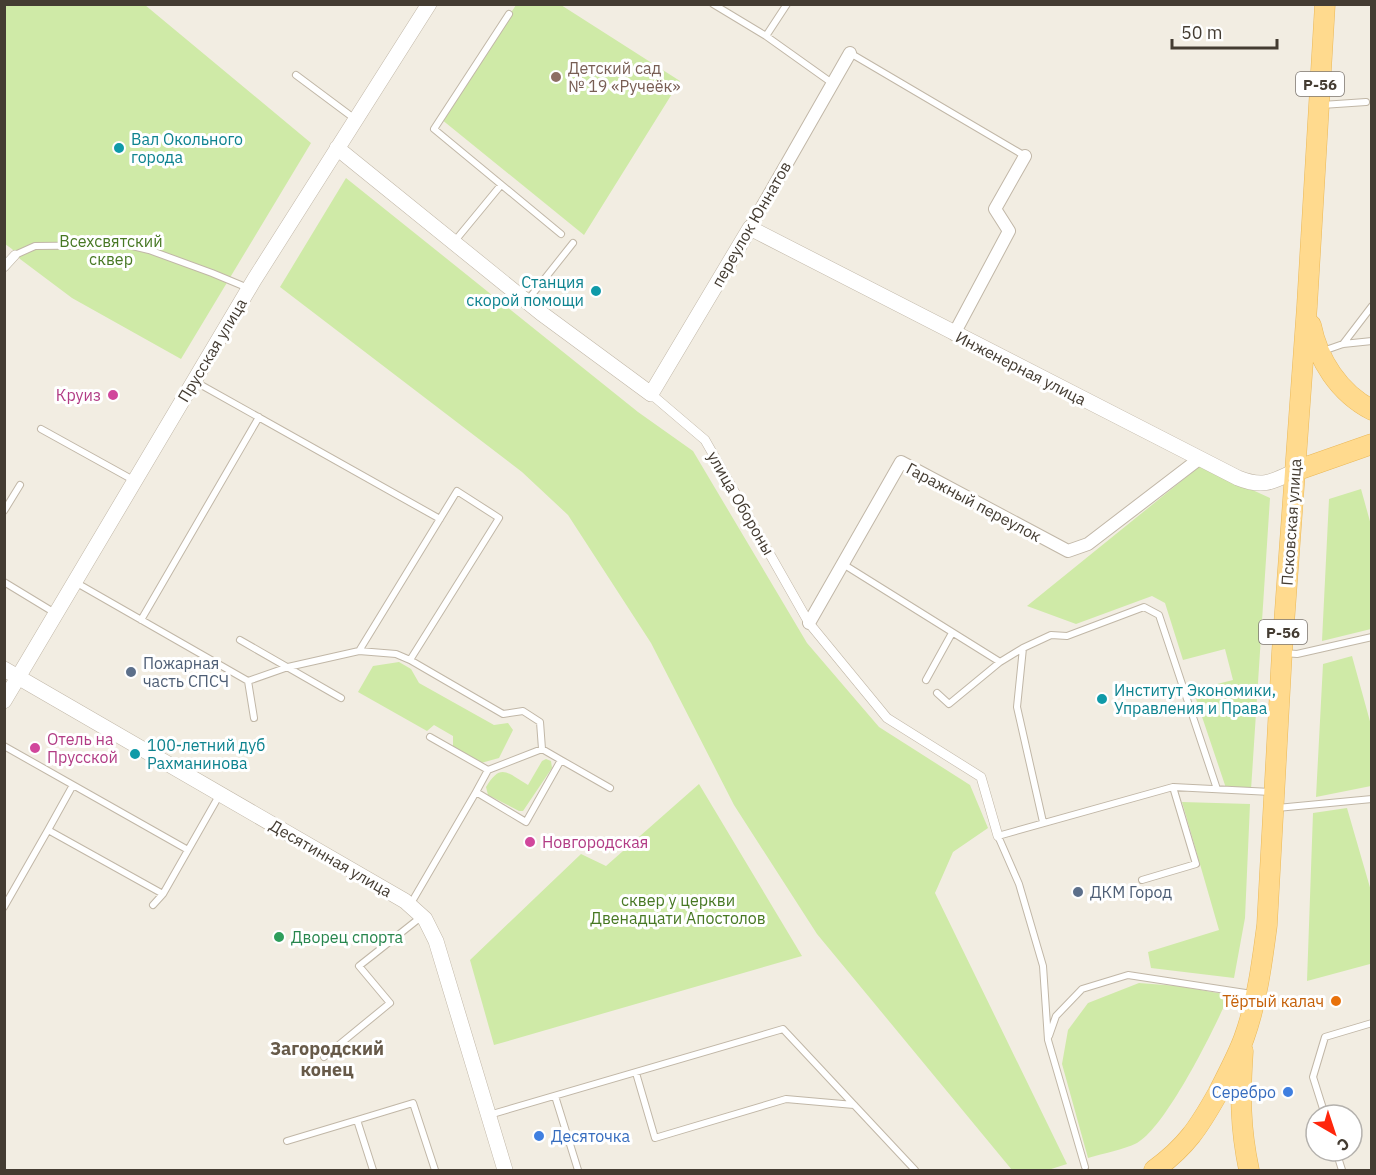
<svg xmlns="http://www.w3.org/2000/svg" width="1376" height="1175" font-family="'IBM Plex Sans',sans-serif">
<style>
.green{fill:#cfeaa7}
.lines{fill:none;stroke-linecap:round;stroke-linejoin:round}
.service-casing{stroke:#c1b7a7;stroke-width:8}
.pedestrian-casing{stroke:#c1b7a7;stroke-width:10}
.minor-casing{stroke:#c1b7a7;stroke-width:14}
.tertiary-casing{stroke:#c1b7a7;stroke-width:16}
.primary-casing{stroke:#eab858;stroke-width:21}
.service{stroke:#fff;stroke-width:6}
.pedestrian{stroke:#fff;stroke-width:9}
.minor{stroke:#fff;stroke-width:12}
.tertiary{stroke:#fff;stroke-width:15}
.primary{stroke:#ffda8e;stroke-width:20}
.education-dot{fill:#8d6e63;stroke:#fff;stroke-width:2}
.culture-dot{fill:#0f9aa8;stroke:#fff;stroke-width:2}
.hotel-dot{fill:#d1479c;stroke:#fff;stroke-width:2}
.service-dot{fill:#5c6f8a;stroke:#fff;stroke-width:2}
.leisure-dot{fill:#2e9e5b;stroke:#fff;stroke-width:2}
.food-dot{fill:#e8710a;stroke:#fff;stroke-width:2}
.shop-dot{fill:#3f7fe0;stroke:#fff;stroke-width:2}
.labels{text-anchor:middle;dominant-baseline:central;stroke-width:6;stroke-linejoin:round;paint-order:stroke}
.shield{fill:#fff;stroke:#7c7670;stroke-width:1.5}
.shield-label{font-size:15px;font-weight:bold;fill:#443c32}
.education-label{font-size:16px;fill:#785e54;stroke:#fff;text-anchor:start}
.culture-label{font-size:16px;fill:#0d838f;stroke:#fff;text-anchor:start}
.street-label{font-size:16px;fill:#443c32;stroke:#fff}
.park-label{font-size:16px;fill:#477823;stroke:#fff}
.hotel-label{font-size:16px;fill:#b23c85;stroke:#fff;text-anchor:start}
.service-label{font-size:16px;fill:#4e5e75;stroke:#fff;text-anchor:start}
.leisure-label{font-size:16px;fill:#27864d;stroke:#fff;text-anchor:start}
.food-label{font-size:16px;fill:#c56008;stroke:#fff;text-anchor:end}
.shop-label{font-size:16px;fill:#366cbe;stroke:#fff;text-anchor:end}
.neighbourhood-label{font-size:18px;font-weight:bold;fill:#675a49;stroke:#fff}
</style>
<rect width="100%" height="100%" fill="#f2ede2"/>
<!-- green -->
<path class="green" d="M4 5H145L311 143 181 359 72 298 20 259 12 249 5 244Z
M516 5H561L680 81 584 235 441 119Z
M346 178 638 412 693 451 807 643 879 727 970 785 988 828 953 852 935 893 1067 1164 1048 1170H1012L817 934 734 805 651 643 568 515 522 472 280 287Z
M1200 466 1270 498 1251 790 1226 788 1193 690 1233 680 1225 649 1183 660 1165 603 1152 596 1076 624 1027 606Z
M1361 489 1371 525V629L1322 641 1329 499Z
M1352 656 1371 725V786L1316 797 1323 664Z
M399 662 411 669 419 683 494 725 508 723 513 730 499 758 481 763 453 747V736L434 725 427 731 358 692 373 666Z
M546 759 551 761 552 768 523 811H519L488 795 486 787C501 762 507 773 528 785L542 761Z
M699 784 802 956 494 1045 470 960 581 854 606 866Z
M1182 802 1250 804 1245 918 1234 978 1151 968 1148 952 1219 930Z
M1347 808 1371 891V961L1370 964 1307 981 1313 813Z
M1139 983 1178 986 1229 995C1215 1028 1166 1127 1137 1143 1123 1150 1104 1153 1088 1158L1062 1064 1068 1030 1088 1003Z"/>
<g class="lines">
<!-- service casing -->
<g class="service-casing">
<path id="service" d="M713 4 766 36 832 83
M509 14 434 129 561 234
M766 36 787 4
M850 53 1025 156
M296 75 355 119
M1322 105 1366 102
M454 242 501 185
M15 255 35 246 128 245 149 250 212 273 248 288
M527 301 573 243
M1343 344 1372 306
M1323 351 1343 344 1372 341
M194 381 440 519
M41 429 135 481
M4 511 20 485
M843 564 1000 662 1023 648 1051 635 1067 636 1144 607 1159 615 1217 789
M4 582 55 613
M75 582 248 681
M141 620 259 417
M240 640 341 698
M1023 648 1017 707 1043 822
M359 651 457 491 499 518 410 660
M1284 653 1297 654 1372 637
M926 680 952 633
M248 681 288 667 359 651 396 654 410 660 503 714 523 711 540 722 542 749 561 760 526 822 476 792 410 905
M248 681 254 718
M937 693 949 704 1000 662
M430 737 488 770
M4 746 73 785 48 830
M561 760 610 788
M73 785 188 850
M476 792 488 770 542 749
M1277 808 1372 799
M1142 880 1196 864 1173 787
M153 905 163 894 220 794
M4 907 48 830 163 894
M1049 1036 1056 1016 1082 989 1128 975 1252 994
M324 1057 390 1003 359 966 421 917
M636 1073 655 1138 786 1099 854 1105
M555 1096 578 1170
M489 1115 783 1029 915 1170
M1325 1115 1313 1077 1325 1037 1372 1023
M357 1120 413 1103 435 1170
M287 1141 357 1120 373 1170
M1336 1151 1342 1170
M1085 1167 1048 1040 1043 966 1019 884 998 836 1173 787 1271 792"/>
</g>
<!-- pedestrian casing -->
<g class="pedestrian-casing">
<path id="pedestrian" d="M4 267 15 255
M651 394 705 440 809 623 887 718 981 777 998 836"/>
</g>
<!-- minor casing -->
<g class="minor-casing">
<path id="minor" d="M750 228 850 53
M954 334 1009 231 995 209 1025 156
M809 623 901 462 1068 551 1088 544 1199 459"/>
</g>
<!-- tertiary casing -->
<g class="tertiary-casing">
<path id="tertiary" d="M337 148 541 313 651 394 750 228 1238 478C1263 488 1272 482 1295 471
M4 669 405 901 425 919 436 941 505 1170
M4 701 254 280 429 4"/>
</g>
<!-- primary casing -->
<g class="primary-casing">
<path id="primary" d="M1311 325C1318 360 1339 393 1372 410
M1295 471 1372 444
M1243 1051C1240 1095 1240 1127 1249 1170
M1154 1170C1186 1147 1199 1127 1218 1093 1227 1075 1237 1057 1244 1038 1257 1002 1262 963 1267 925L1282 652 1307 306 1325 4"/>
</g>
<!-- service -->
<use href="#service" class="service"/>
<!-- pedestrian -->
<use href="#pedestrian" class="pedestrian"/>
<!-- minor -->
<use href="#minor" class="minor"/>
<!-- tertiary -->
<use href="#tertiary" class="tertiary"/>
<!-- primary -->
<use href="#primary" class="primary"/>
</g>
<!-- markers -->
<circle class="education-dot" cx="556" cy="77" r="6"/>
<g class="culture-dot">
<circle cx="119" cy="148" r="6"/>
<circle cx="596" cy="291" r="6"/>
<circle cx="1102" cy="699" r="6"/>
<circle cx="135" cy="754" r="6"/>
</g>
<g class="hotel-dot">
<circle cx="113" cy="395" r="6"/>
<circle cx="35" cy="748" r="6"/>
<circle cx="530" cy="842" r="6"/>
</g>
<g class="service-dot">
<circle cx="131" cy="672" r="6"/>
<circle cx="1078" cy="892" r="6"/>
</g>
<circle class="leisure-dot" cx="279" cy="937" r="6"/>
<circle class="food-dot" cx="1336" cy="1001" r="6"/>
<g class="shop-dot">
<circle cx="1288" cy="1092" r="6"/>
<circle cx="539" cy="1136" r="6"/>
</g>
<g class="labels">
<!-- shield labels -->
<g class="shield">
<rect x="1296" y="72" width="48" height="24" rx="4.5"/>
<rect x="1259" y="620" width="48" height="24" rx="4.5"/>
</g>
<g class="shield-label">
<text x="1320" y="84">Р-56</text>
<text x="1283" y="632">Р-56</text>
</g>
<!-- education labels -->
<g class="education-label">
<text x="568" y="68">Детский сад<tspan x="568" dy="18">№ 19 «Ручеёк»</tspan></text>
</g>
<!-- culture labels -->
<g class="culture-label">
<text x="131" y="139">Вал Окольного<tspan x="131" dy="18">города</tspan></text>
<text x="584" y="282" text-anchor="end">Станция<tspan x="584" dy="18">скорой помощи</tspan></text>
<text x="1114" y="690">Институт Экономики,<tspan x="1114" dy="18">Управления и Права</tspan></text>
<text x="147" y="745">100-летний дуб<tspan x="147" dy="18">Рахманинова</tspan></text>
</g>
<!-- street labels -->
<g class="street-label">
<text transform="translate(751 224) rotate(-60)">переулок Юннатов</text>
<text transform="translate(212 350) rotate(-59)">Прусская улица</text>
<text transform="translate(1021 368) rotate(27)">Инженерная улица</text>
<text transform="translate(974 502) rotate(28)">Гаражный переулок</text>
<text transform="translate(741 503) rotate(60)">улица Обороны</text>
<text transform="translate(1291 522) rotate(-86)">Псковская улица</text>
<text transform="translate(331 858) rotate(30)">Десятинная улица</text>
</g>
<!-- park labels -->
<g class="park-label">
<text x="111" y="241">Всехсвятский<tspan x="111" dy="18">сквер</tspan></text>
<text x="678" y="900">сквер у церкви<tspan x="678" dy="18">Двенадцати Апостолов</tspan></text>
</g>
<!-- hotel labels -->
<g class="hotel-label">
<text x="101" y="395" text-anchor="end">Круиз</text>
<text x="47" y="739">Отель на<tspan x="47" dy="18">Прусской</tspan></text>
<text x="542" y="842">Новгородская</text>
</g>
<!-- service labels -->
<g class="service-label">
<text x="143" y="663">Пожарная<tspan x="143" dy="18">часть СПСЧ</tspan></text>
<text x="1090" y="892">ДКМ Город</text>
</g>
<!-- leisure labels -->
<g class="leisure-label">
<text x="291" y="937">Дворец спорта</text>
</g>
<!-- food labels -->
<g class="food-label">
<text x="1324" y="1001">Тёртый калач</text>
</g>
<!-- shop labels -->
<g class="shop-label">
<text x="1276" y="1092">Серебро</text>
<text x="551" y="1136" text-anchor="start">Десяточка</text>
</g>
<!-- neighbourhood labels -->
<g class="neighbourhood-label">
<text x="327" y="1048">Загородский<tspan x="327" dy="21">конец</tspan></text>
</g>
</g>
<!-- border -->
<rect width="1376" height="1175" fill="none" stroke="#443c32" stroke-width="12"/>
<!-- north arrow -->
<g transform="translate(1334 1133) rotate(141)"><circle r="28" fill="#ffffff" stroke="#b4b1ad" stroke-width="1.5"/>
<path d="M0-4.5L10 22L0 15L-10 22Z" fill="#ff260c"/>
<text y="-9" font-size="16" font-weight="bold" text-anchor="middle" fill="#443c32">С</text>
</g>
<!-- scale -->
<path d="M1172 39v9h105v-9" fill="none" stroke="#443c32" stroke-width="3"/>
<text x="1181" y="39" font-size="18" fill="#443c32" stroke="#ffffff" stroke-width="4.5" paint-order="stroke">50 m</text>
</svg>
